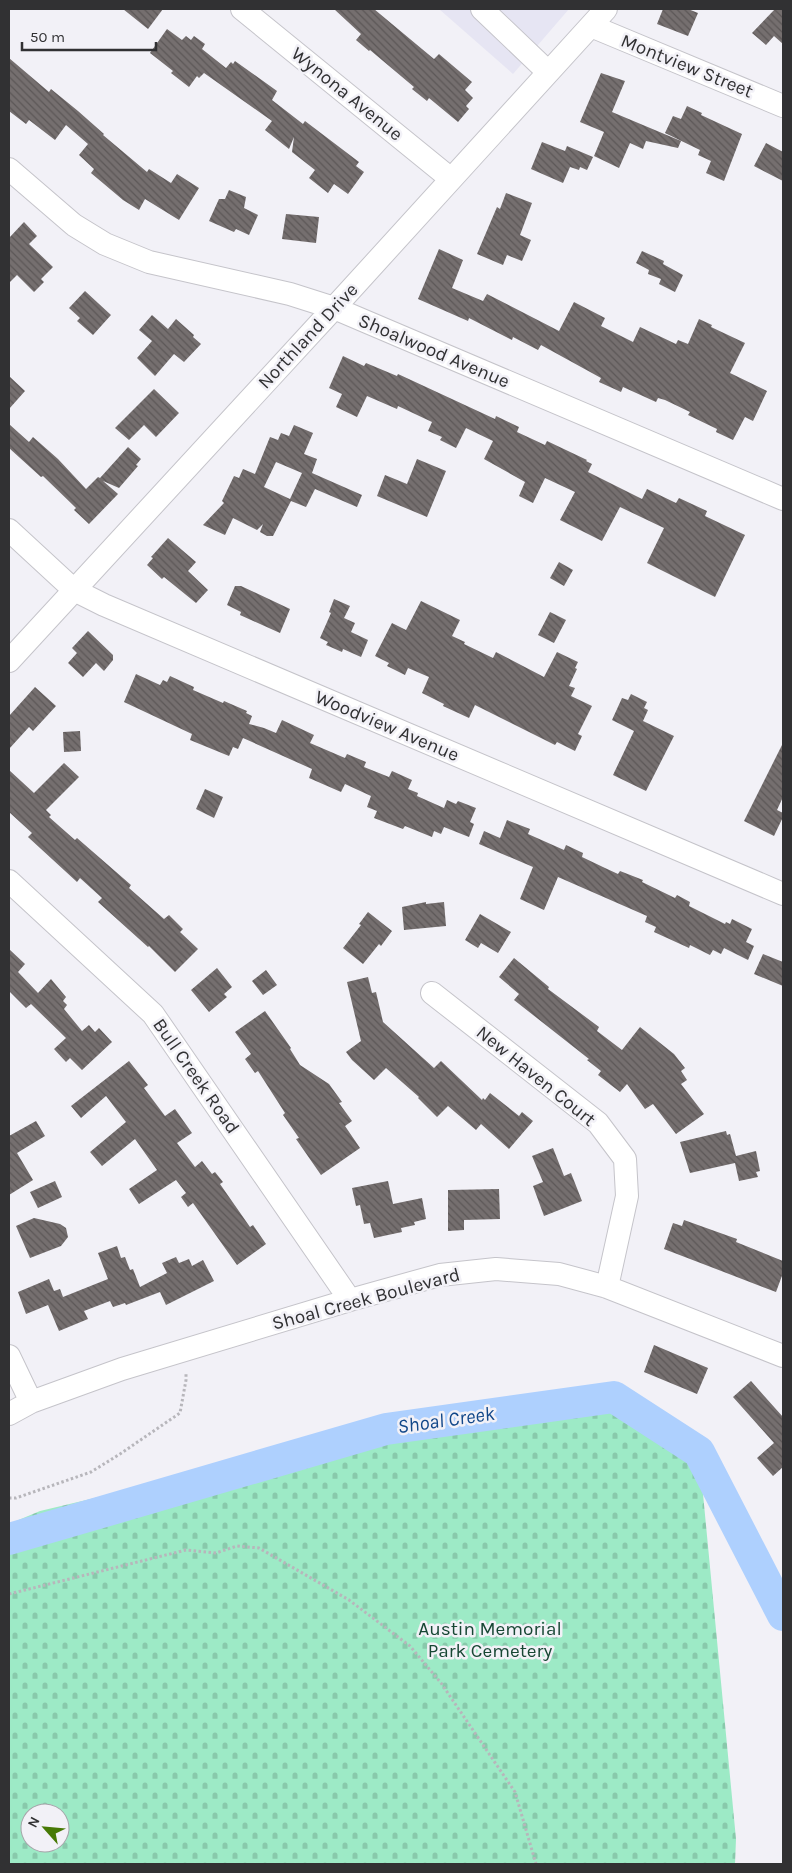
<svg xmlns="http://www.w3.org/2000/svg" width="792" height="1873" font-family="Karla,sans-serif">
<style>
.built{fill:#e6e5f3}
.cemetery{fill:url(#cemetery-stones);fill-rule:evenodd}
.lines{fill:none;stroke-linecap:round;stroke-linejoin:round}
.river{stroke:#aed0fe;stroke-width:32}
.building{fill:url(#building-back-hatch);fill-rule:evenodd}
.minor-casing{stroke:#c5c4ca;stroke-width:24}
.path{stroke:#b7b6bb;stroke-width:3;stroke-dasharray:2.5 2.5;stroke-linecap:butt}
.minor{stroke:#fff;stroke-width:22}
.labels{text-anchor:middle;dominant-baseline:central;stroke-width:5;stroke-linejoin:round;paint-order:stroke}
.street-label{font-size:19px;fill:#313133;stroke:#f2f1f7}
.park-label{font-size:19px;fill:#174734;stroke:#f2f1f7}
.water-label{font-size:20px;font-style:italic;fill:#114789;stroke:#f2f1f7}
</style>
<defs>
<pattern id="cemetery-stones" width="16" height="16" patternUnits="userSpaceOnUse" patternTransform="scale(1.25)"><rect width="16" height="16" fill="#9deac6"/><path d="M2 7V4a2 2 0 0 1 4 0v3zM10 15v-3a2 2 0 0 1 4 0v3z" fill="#88c9ab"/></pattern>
<pattern id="building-back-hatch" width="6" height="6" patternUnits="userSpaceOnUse" patternTransform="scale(1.25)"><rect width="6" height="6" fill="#756f6f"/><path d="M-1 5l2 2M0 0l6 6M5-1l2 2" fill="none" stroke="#5c5757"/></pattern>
</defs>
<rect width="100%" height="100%" fill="#f2f1f7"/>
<!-- built -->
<path class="built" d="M439 9H569L513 74Z"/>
<!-- cemetery -->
<path class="cemetery" d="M614 1397 699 1452 736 1839 735 1864H9V1524L40 1511 386 1429ZM30 1813H60V1843H30Z"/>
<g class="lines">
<!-- river -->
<path class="river" d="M9 1539 386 1429 614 1397 699 1452 783 1615"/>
</g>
<!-- building -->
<path class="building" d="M123 9H163L148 29Z
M334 9H374L434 59 439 54 472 82 465 90 473 98 466 106 469 109 458 122 429 98 427 101 412 89 414 87 370 50 369 51 356 40 361 34Z
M663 9H688L698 13 688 36 657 24Z
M775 9H783V44L774 36 766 45 752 33Z
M167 29 182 40 186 36 191 40 194 36 205 44 202 49 226 68 231 62 233 64 235 61 277 91 272 100 303 124 305 121 359 162 356 166 364 172 348 194 334 184 328 193 309 178 315 170 292 152 294 137 289 149 265 130 272 121 204 73 199 78 197 76 189 87 171 73 173 71 150 53Z
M9 58 49 92 51 89 78 111 104 134 103 135 147 172 149 169 171 183 177 174 199 188 179 220 145 199 139 210 123 200 91 173 94 169 79 155 88 144 66 125 55 140 29 120 26 124 9 111Z
M601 73 625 81 612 112 681 141 678 148 646 141 643 149 630 143 619 168 594 156 604 132 580 122Z
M687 106 702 113 701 115 742 134 724 181 706 173 711 161 698 155 700 150 665 133 673 116 681 119Z
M542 142 565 151 567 146 593 157 587 170 580 167 579 170 570 167 563 183 531 169Z
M766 143 783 152V181L754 166Z
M229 190 246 197 244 208 258 215 249 235 236 229 234 232 209 221 219 199H225Z
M506 193 532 203 520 235 531 240 522 261 507 255 503 265 477 254 497 207 500 209Z
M286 214 319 217 316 243 282 239Z
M24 222 37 236 29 244 53 267 41 279 44 282 34 292 17 275 9 283V238Z
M439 249 463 260 452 288 483 301 487 294 559 331 574 302 605 318 601 326 633 342 640 327 676 344 678 340 688 344 699 319 712 325 711 327 745 343 730 373 767 391 753 421 745 417 733 440 716 432 717 429 688 415 690 412 665 400 658 398 656 402 623 387 621 392 599 382 601 378 541 345 538 350 513 337 512 340 469 318 468 321 418 299Z
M642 251 664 261 663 264 683 275 675 292 659 284 661 279 648 274 649 270 636 263Z
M85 291 111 315 93 335 77 321 80 318 69 308Z
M152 315 168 329 176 319 194 335 193 337 201 344 184 362 174 354 155 376 137 358 152 341 139 330Z
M343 356 364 366 366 363 397 376 398 374 495 419 496 416 519 427 517 432 545 445 547 441 587 460 586 461 592 464 588 472 642 499 647 489 676 503 679 498 707 511 705 516 745 535 715 597 647 563 664 528 620 507 602 541 560 520 575 492 545 478 533 503 519 496 525 482 484 459 493 441 466 428 456 448 440 440 442 437 428 431 432 422 398 406 397 409 367 396 357 417 336 407 342 394 329 388Z
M9 376 25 391 9 409Z
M154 389 179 413 156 437 144 425 129 440 115 428Z
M9 424 29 442 33 437 58 459 86 489 98 477 100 478 128 447 141 459 136 465 138 466 119 488 103 481 118 494 89 524 74 510 76 508 43 476 41 477 9 448Z
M294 425 313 433 304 454 317 459 312 473 362 495 357 507 315 489 306 507 291 501 273 536H267L260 532 263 524 257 530 233 518 225 535 203 525 224 503 222 501 234 476 239 478 243 469 255 474 270 437 278 440 281 433 289 436ZM276 462 302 473 290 499 264 487Z
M417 459 446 471 427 517 377 496 385 475 407 484Z
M168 538 196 562 188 571 208 590 196 603 164 577 162 579 147 565 153 558 151 557Z
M559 562 573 570 564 586 550 578Z
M235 586H241L290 609 280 633 240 615 241 612 227 605Z
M334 599 350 606 344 618 355 623 351 632 368 640 361 657 343 649 342 652 326 645 328 642 320 638 331 613 329 612Z
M421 601 460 620 452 636 465 642 464 644 493 658 496 652 544 677 557 652 578 662 575 668 577 669 569 686 575 688 571 696 592 706 578 734 582 736 575 751 557 742 555 745 475 705 469 718 443 706 444 704 422 693 429 677 408 668 405 675 387 666 389 663 375 656 392 623 406 630Z
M550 612 566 620 554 643 538 635Z
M88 631 113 655V660L104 671 96 663 83 677 68 663 77 653 72 648Z
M136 674 160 685 163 680 167 682 170 676 194 687 193 690 223 703 224 701 247 711 246 713 252 716 249 724 264 728 276 733 282 720 314 735 310 743 345 758 347 754 366 762 364 767 389 777 392 771 412 780 408 789 418 793 417 796 444 808 447 800 456 804 458 801 476 808 470 822 474 824 469 837 444 827 441 834 434 831 432 837 405 826 403 829 374 818 377 811 367 807 371 796 345 784 341 792 309 778 312 769 243 738 238 749 233 747 229 756 190 740 192 734 124 702Z
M35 687 56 706 33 731 29 727 9 749V716Z
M631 694 647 702 644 708 648 710 643 721 674 736 646 791 613 775 634 731 612 720 622 698 628 700Z
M80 731 81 751 64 752 63 732Z
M783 743V797L777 810 783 813V817L774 836 744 821Z
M64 763 79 777 46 810 51 815 49 817 75 840 77 838 131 885 129 888 164 919 169 915 183 929 180 932 198 949 175 972 149 946 148 947 98 902 102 898 80 878 77 882 28 837 32 833 9 812V770L34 793Z
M205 789 223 797 214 818 196 809Z
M507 820 530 829 528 834 564 850 566 845 583 853 582 857 605 868 618 874 620 871 643 880 642 882 675 898 677 895 690 902 689 906 725 924 726 922 730 924 732 919 752 929 746 942 754 946 748 960 724 948 721 954 713 950 710 955 690 945 689 948 654 932 656 927 645 922 647 916 558 877 544 910 520 899 533 867 479 844 484 831 500 838Z
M426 902V904L444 902 446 926 404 930 402 907Z
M368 912 392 931 381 946 379 944 363 964 343 948 361 925 359 924Z
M480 914 511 932 498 953 481 943 478 948 465 940Z
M9 949 25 964 18 972 38 993 51 979 66 997 63 1001 67 1005 64 1009 82 1031 89 1025 95 1032 99 1028 112 1042 82 1070 70 1058 66 1062 54 1049 66 1038 31 1004 26 1008 9 991Z
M763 954 783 962V986L754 974Z
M514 958 549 987 548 989 599 1027 597 1031 622 1050 640 1027 674 1054 685 1068 681 1071 687 1080 681 1084 704 1114 676 1134 653 1104 645 1109 627 1084 620 1092 598 1075 601 1071 587 1060 589 1059 514 1000 519 994 499 977Z
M217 968 232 987 224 994 227 997 209 1012 191 990Z
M266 970 277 985 263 995 252 981Z
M368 977 372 993 376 992 383 1022 434 1068 441 1061 482 1100 483 1098 485 1100 490 1093 519 1116 522 1112 533 1121 509 1149 481 1124 476 1130 448 1106 437 1117 418 1098 419 1097 386 1068 374 1080 352 1060 346 1052 361 1041 347 982Z
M265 1011 291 1048 290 1049 300 1065 329 1084 342 1102 339 1103 352 1121 345 1126 360 1148 321 1175 296 1139 299 1138 283 1115 285 1113 258 1071 255 1073 245 1059 251 1054 235 1032Z
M129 1061 148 1085 144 1088 165 1116 175 1109 192 1133 177 1143 195 1167 202 1161 212 1174 215 1172 223 1182 220 1184 250 1227 253 1225 266 1244 237 1265 193 1203 188 1207 181 1197 186 1193 176 1180 139 1204 129 1189 157 1170 135 1139 102 1166 90 1152 126 1122 106 1096 81 1118 71 1106Z
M36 1121 45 1136 17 1153 33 1180 9 1195V1136Z
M726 1131 727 1135 730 1134 736 1156 756 1151 760 1171 756 1172 758 1177 739 1181 735 1163 690 1173 680 1142Z
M553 1148 564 1176 571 1173 582 1201 544 1216 533 1186 543 1182 532 1156Z
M55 1181 62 1197 38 1208 30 1192Z
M388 1181 393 1204 422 1198 426 1219 414 1222 415 1225 401 1228 402 1232 374 1238 370 1223 364 1224 360 1205 356 1206 352 1188Z
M499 1189 500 1219 464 1220V1230L448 1231V1190Z
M34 1218 60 1224 66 1228 68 1237 61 1246 30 1258 16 1226Z
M684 1220 737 1239 736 1242 783 1261V1273L776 1292 664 1249 673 1223 682 1226Z
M117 1246 121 1258 125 1257 130 1270 133 1269 140 1287 167 1273 162 1263 176 1257 179 1263 189 1259 192 1266 203 1260 214 1281 166 1305 160 1292 126 1305 125 1303 113 1307 110 1301 84 1311 88 1319 59 1331 48 1305 26 1314 18 1292 49 1279 54 1291 60 1289 63 1297 108 1279 98 1253Z
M654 1345 708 1368 697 1394 644 1372Z
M751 1381 783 1417V1467L773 1476 757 1458 774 1443 733 1397Z"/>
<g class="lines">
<!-- minor casing -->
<g class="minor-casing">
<path id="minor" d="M242 9 451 179
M482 9 548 72
M591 26 783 106
M9 169 74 225 105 244 149 262 290 294 334 308 783 499
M9 530 74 590 104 605 783 894
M9 661 334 308 606 9
M9 881 153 1014 350 1300
M432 993 598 1123 625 1159 627 1196 607 1287
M9 1356 31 1402
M9 1414 31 1402 122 1369 350 1300 440 1275 496 1269 559 1274 607 1287 783 1356"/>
</g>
<!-- path -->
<path class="path" d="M9 1498H16L91 1472 120 1454 180 1413 186 1380V1372
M9 1594 186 1550 216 1553 237 1546 259 1548 349 1600 410 1646 441 1683 515 1792 536 1864"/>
<!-- minor -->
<use href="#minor" class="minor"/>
</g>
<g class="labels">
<!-- street labels -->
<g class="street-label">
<text transform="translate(687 66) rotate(22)">Montview Street</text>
<text transform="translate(347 94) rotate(39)">Wynona Avenue</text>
<text transform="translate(308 336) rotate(-47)">Northland Drive</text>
<text transform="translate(434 351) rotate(23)">Shoalwood Avenue</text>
<text transform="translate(387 726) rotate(23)">Woodview Avenue</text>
<text transform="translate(196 1076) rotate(55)">Bull Creek Road</text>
<text transform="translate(536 1076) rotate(39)">New Haven Court</text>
<text transform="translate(366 1299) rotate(-15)">Shoal Creek Boulevard</text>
</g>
<!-- park labels -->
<g class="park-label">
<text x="490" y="1629">Austin Memorial<tspan x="490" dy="22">Park Cemetery</tspan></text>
</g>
<!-- water labels -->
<g class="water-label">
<text transform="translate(446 1420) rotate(-8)">Shoal Creek</text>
</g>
</g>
<!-- border -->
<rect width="792" height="1873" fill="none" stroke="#313133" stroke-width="20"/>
<!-- north arrow -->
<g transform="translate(45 1828) rotate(297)"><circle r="24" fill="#f2f1f7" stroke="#a5a4a9"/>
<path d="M0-4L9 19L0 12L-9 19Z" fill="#477905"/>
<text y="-8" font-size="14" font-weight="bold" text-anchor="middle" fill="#313133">N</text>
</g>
<!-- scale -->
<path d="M22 42v8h134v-8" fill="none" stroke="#313133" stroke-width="2.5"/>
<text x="30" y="42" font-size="15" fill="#313133" stroke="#f2f1f7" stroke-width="4" paint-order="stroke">50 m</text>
</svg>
